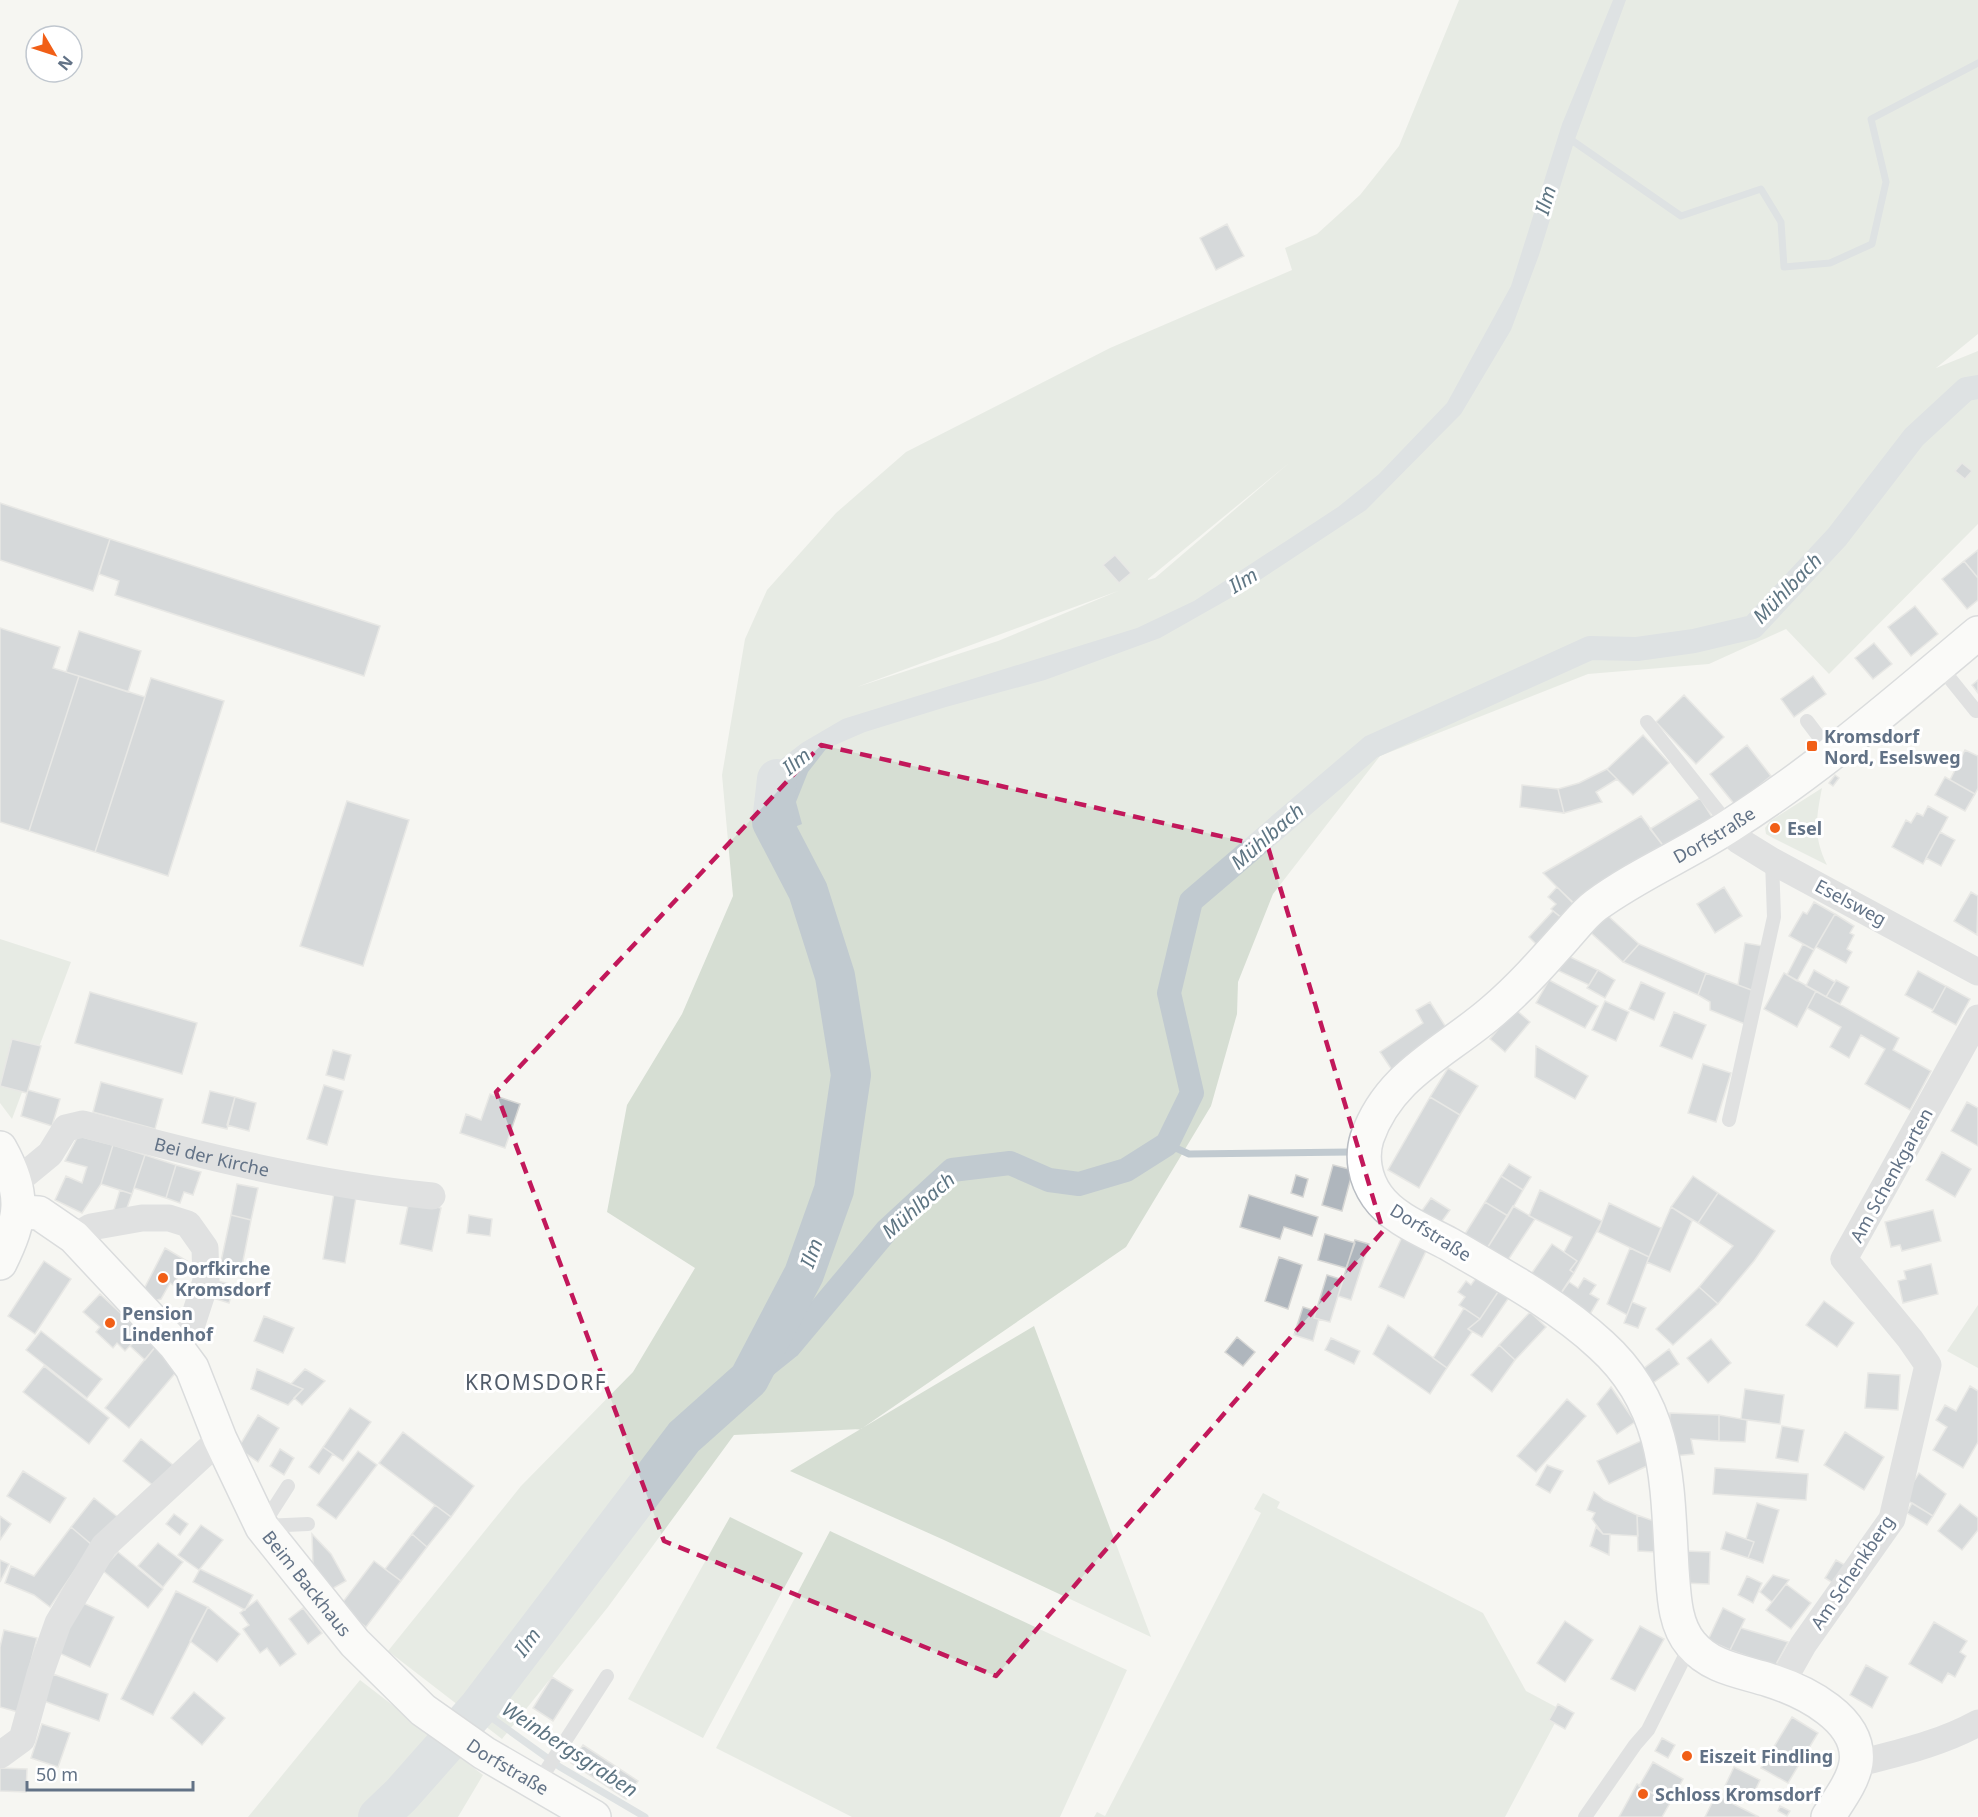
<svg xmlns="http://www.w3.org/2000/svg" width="1978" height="1817" font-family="'Noto Sans',sans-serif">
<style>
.green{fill:#d6ded3;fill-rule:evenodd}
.water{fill:#c1cad0}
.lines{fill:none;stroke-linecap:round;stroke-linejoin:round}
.stream{stroke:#c1cad0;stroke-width:7}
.canal{stroke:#c1cad0;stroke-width:24}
.river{stroke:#c1cad0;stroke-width:40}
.building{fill:#afb6bd;stroke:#d7d7d5;stroke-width:1.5}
.secondary-casing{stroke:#b9bdc3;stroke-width:36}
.lane{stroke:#c5c8cc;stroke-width:14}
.street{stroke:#c5c8cc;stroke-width:27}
.secondary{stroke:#fff;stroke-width:33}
.marked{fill:none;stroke:#c2185b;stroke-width:4.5;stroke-dasharray:12 8;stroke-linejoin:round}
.poi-dot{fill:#f15f17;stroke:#fff;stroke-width:2}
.labels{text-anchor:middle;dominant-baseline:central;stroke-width:6;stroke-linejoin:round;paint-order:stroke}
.poi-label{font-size:18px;font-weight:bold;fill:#627286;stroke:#fff;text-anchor:start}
.street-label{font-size:18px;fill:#627286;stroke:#fff}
.water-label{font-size:20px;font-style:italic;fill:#5e7583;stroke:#fff}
.quarter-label{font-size:21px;letter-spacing:1.5px;fill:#515c6a;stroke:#fff}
</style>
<rect width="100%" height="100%" fill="#f6f6f2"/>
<!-- green -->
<path class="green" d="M1459 0H1978V334L1936 368 1978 351V524L1829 674 1786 629 1709 664 1588 674 1380 756 1273 894 1238 982 1237 1014 1211 1106 1126 1247 861 1429 734 1435 608 1607 502 1739 388 1651 521 1486 633 1372 695 1268 607 1212 627 1105 682 1014 733 896 722 775 745 639 767 590 836 513 906 452 1110 348 1292 270 1285 248 1317 234 1360 195 1399 146ZM1289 463 1155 578 1148 580V579ZM1118 591 998 641 857 687Z
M1822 788C1816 819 1813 836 1827 865L1773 838 1766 834 1765 828 1770 821Z
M0 939 71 962 12 1119 0 1103Z
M1978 1305V1368L1947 1351Z
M1034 1326 1151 1637 944 1540 790 1471Z
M1263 1493 1280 1502 1277 1508 1483 1613 1526 1691 1556 1707 1549 1720 1555 1723 1505 1817H1094L1097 1812 1105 1816 1261 1513 1254 1509Z
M730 1517 803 1553 703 1738 628 1699Z
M830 1531 1127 1670 1060 1817H852L716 1748Z
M360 1680 483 1775 458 1817H248Z"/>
<!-- water -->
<path class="water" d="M1613 0H1626L1574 142 1539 255 1511 330 1461 414 1366 510 1243 591 1160 638 1045 680 946 707 865 732 826 749 808 772 796 802 802 824 770 837 765 816 771 767 802 743 843 719 1137 628 1194 601 1338 507 1379 474 1447 403 1511 286 1562 124Z"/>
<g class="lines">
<!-- stream -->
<path class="stream" d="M1567 137 1681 216 1761 189 1781 222 1784 267 1830 263 1872 244 1886 182 1871 119 1978 63
M1167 1144 1189 1154 1349 1152
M478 1708 560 1767 645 1817"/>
<!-- canal -->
<path class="canal" d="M749 1379 789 1347 887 1230 952 1170 1010 1163 1049 1180 1079 1184 1126 1170 1167 1144 1192 1093 1169 993 1191 901 1371 747 1590 648 1637 649 1694 641 1753 627 1837 537 1914 437 1966 389 1978 387"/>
<!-- river -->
<path class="river" d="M378 1817 401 1795 478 1708 684 1437 749 1379 804 1274 834 1190 851 1075 835 976 808 891 772 822 777 779"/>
</g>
<!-- building -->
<path class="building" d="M1227 224 1244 256 1216 270 1200 238Z
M1962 463 1972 471 1965 479 1955 471Z
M0 503 110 539 93 591 0 560Z
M110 539 380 626 364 676 115 595 119 581 99 574Z
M1978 550V578L1964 561Z
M1115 555 1131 573 1119 583 1103 565Z
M1964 561 1978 578V600L1967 609 1942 579Z
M1915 606 1938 634 1911 656 1888 627Z
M0 628 60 647 53 668 79 676 29 831 0 822Z
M79 631 141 651 128 692 66 672Z
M1874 643 1892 664 1873 679 1855 658Z
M79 676 145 697 95 852 29 831Z
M1813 676 1826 694 1794 717 1781 699Z
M151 678 224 701 168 876 95 852Z
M1978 680V693L1972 685Z
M1684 695 1724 737 1696 764 1656 722Z
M1643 735 1669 763 1633 795 1607 769Z
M1747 745 1771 776 1735 805 1710 774Z
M1965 750 1978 756V788L1975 794 1950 780Z
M1607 769 1617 779 1596 792 1602 802 1564 813 1558 789 1579 783Z
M1835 775 1839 778 1833 786 1829 783Z
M1945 777 1975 794 1965 811 1935 795Z
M1522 785 1558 789 1564 813 1520 807Z
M1700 798 1714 820 1665 848 1650 829Z
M347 801 409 820 363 966 300 946Z
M1928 806 1948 817 1923 864 1892 847 1906 820 1911 823 1917 813 1923 816Z
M1641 816 1665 848 1573 903 1543 873Z
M1940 832 1955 840 1941 866 1926 858Z
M1557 887 1580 909 1568 923 1551 909 1556 904 1548 897Z
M1724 887 1742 916 1715 933 1697 904Z
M1971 892 1978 896 1977 935 1954 921Z
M1814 902 1835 914 1814 950 1789 936 1803 912 1807 914Z
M1553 911 1568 923 1542 950 1529 937Z
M1835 914 1854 926 1850 933 1854 935 1847 949 1852 952 1846 963 1816 947Z
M1607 915 1639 944 1623 962 1591 933Z
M1745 943 1763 946 1754 991 1738 985Z
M1639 944 1706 973 1698 995 1623 962Z
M1803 944 1814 950 1797 981 1787 975Z
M1566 955 1598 970 1589 985 1559 971Z
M1598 970 1615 980 1605 998 1587 988Z
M1814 970 1835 982 1826 997 1806 986Z
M1918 971 1946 986 1933 1010 1905 995Z
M1706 973 1754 991 1745 1024 1710 1010V1002L1698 995Z
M1784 973 1816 991 1797 1027 1764 1009Z
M1549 980 1598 1006 1585 1028 1536 1003Z
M1836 980 1849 987 1840 1004 1826 997Z
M1641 982 1665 993 1654 1020 1629 1009Z
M1946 986 1970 999 1956 1025 1932 1012Z
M1816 991 1899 1038 1893 1050 1931 1071 1910 1110 1865 1084 1885 1049 1861 1035 1849 1058 1830 1047 1841 1027 1807 1008Z
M90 992 197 1023 182 1074 75 1043Z
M1605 1001 1629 1012 1616 1041 1592 1030Z
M1430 1002 1449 1032 1392 1070 1380 1052 1423 1023 1416 1010Z
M1515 1009 1530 1022 1505 1052 1490 1039Z
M1674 1012 1706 1025 1692 1059 1660 1046Z
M12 1039 41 1046 27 1093 0 1086Z
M1536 1046 1588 1076 1575 1099 1535 1077Z
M333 1050 351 1055 344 1080 326 1075Z
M1703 1064 1731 1073 1716 1122 1688 1113Z
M1448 1068 1478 1086 1460 1115 1430 1097Z
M101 1082 163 1099 155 1129 93 1112Z
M324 1085 343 1091 327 1145 307 1139Z
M28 1090 60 1099 52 1126 21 1116Z
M210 1091 235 1097 227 1129 202 1123Z
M490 1094 520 1104 505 1148 460 1133 466 1114 481 1120Z
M235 1097 256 1103 249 1131 227 1125Z
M1430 1097 1460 1115 1419 1188 1388 1170Z
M1967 1102 1978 1108V1146L1951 1131Z
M78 1136 113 1145 101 1184 82 1213 55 1200 66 1176 82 1183 87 1167 65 1161Z
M113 1145 145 1155 132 1194 101 1184Z
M1942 1152 1971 1169 1955 1197 1926 1180Z
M145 1155 176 1165 166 1198 134 1188Z
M1509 1164 1531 1177 1523 1190 1501 1176Z
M176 1165 201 1172 193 1195 184 1192 180 1203 166 1198Z
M1333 1165 1353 1170 1342 1211 1322 1205Z
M1296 1175 1308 1179 1303 1197 1291 1193Z
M1501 1176 1523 1190 1508 1216 1485 1202Z
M1693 1176 1718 1193 1698 1223 1671 1207Z
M237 1184 258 1188 251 1220 231 1215Z
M120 1190 132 1194 124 1216 113 1213Z
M1540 1190 1602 1221 1574 1273 1570 1270 1577 1261 1564 1252 1572 1237 1529 1216Z
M334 1193 356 1197 345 1263 323 1259Z
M1718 1193 1775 1231 1754 1261 1718 1304 1699 1287 1733 1246 1698 1223Z
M1249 1195 1318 1217 1312 1236 1284 1227 1280 1239 1240 1227Z
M1431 1198 1450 1210 1440 1224 1421 1212Z
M409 1201 441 1208 432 1251 400 1244Z
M1485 1202 1508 1216 1486 1250 1463 1237Z
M1609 1203 1661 1228 1649 1257 1598 1232Z
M1513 1206 1535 1219 1506 1263 1486 1250Z
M1671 1207 1692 1221 1670 1272 1647 1262Z
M1933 1210 1941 1241 1902 1251 1900 1245 1891 1247 1885 1222Z
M231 1215 251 1220 241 1271 220 1266Z
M469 1215 492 1219 490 1236 467 1233Z
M1325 1234 1355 1243 1346 1268 1318 1260Z
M1402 1237 1427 1249 1404 1298 1379 1287Z
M1355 1240 1369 1244 1351 1300 1338 1296Z
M1552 1244 1577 1261 1570 1270 1574 1273 1559 1296 1529 1277Z
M165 1248 187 1261 173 1285 170 1283 161 1299 153 1301 144 1289Z
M1630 1248 1649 1257 1627 1315 1607 1304Z
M1279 1257 1302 1265 1288 1309 1265 1301Z
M44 1261 71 1279 35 1334 8 1316Z
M1931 1264 1938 1294 1903 1303 1898 1281 1906 1279 1904 1271Z
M1479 1274 1500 1289 1480 1319 1459 1305 1465 1297 1458 1292 1466 1281 1471 1285Z
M1327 1275 1343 1280 1330 1322 1314 1318Z
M1584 1278 1596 1285 1590 1294 1599 1299 1589 1316 1559 1296 1569 1282 1578 1288Z
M214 1280 234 1285 229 1303 210 1297Z
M1699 1287 1718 1304 1673 1345 1656 1329Z
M1500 1289 1510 1296 1482 1337 1468 1329 1480 1319Z
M100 1294 142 1333 125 1351 117 1343 113 1348 96 1332 100 1327 83 1312Z
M1824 1301 1854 1323 1837 1347 1806 1325Z
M1632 1302 1646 1308 1638 1328 1624 1323Z
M1303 1307 1316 1311 1314 1318 1319 1319 1313 1341 1294 1335Z
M1464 1308 1480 1319 1468 1329 1472 1332 1447 1368 1433 1358Z
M1530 1312 1546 1327 1515 1360 1499 1345Z
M264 1316 294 1328 283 1353 254 1341Z
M1388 1325 1447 1368 1430 1394 1373 1354Z
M41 1331 102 1379 87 1398 26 1350Z
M142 1333 156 1346 145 1360 130 1346Z
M1237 1337 1255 1352 1243 1366 1225 1352Z
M1331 1338 1360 1351 1354 1364 1325 1350Z
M1711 1339 1731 1363 1708 1383 1687 1358Z
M1499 1345 1515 1360 1492 1392 1471 1375Z
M156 1346 177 1371 129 1428 105 1408Z
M1669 1349 1679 1364 1653 1383 1643 1369Z
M44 1366 109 1418 89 1444 23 1392Z
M257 1369 291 1384 303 1389 288 1405 251 1389Z
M305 1369 325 1381 302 1405 294 1398 303 1389 291 1384Z
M1868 1373 1900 1375 1898 1410 1865 1408Z
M1970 1386 1978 1391V1442L1963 1468 1933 1450 1947 1427 1936 1420 1945 1405 1956 1411Z
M1611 1387 1635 1422 1617 1434 1597 1404Z
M1745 1389 1784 1395 1780 1424 1741 1419Z
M1567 1399 1586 1416 1536 1472 1517 1456Z
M350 1408 371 1422 343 1461 323 1447Z
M1670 1413 1719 1415V1441L1691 1439 1694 1454 1674 1456 1669 1440Z
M258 1415 279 1428 258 1462 238 1448Z
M1719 1415 1747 1420 1745 1442 1719 1441Z
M1782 1426 1804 1430 1798 1462 1776 1458Z
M403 1432 474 1486 451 1517 379 1463Z
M1845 1432 1884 1457 1864 1490 1824 1465Z
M141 1439 173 1465 155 1487 123 1461Z
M1643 1440 1649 1465 1609 1484 1597 1461Z
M323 1447 333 1454 319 1474 309 1467Z
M280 1449 294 1458 284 1475 270 1466Z
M358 1451 377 1465 336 1519 317 1505Z
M1547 1465 1563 1471 1550 1493 1536 1485Z
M1715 1468 1808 1474 1806 1500 1713 1494Z
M23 1471 66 1498 50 1523 7 1496Z
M1919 1473 1946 1494 1933 1516 1903 1498Z
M1594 1492 1604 1500 1637 1515 1638 1536 1603 1534 1592 1519 1595 1513 1587 1510Z
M94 1498 119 1518 92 1545 71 1527Z
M1757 1503 1779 1510 1763 1563 1748 1558 1754 1542 1746 1539Z
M1912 1503 1933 1516 1927 1525 1907 1513Z
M1960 1504 1978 1518V1530L1962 1550 1938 1531Z
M435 1505 451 1517 427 1547 412 1534Z
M174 1514 188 1524 180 1535 166 1524Z
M1637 1515 1654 1521 1655 1552 1638 1551Z
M0 1516 11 1524 0 1540Z
M201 1525 223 1540 199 1570 178 1555Z
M71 1527 92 1545 50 1607 34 1595 5 1583 11 1566 34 1576Z
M1596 1527 1603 1534H1610L1609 1555 1590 1546Z
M1726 1532 1754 1542 1748 1558 1721 1549Z
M312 1534 331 1554 346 1581 328 1591 313 1566Z
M412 1534 427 1547 401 1581 385 1569Z
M158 1543 183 1562 163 1587 138 1566Z
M1685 1551 1710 1552 1709 1584 1683 1583Z
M118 1552 163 1589 148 1608 102 1570Z
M0 1560 9 1564 0 1582Z
M1836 1560 1848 1567 1836 1585 1825 1578Z
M374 1561 401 1581 366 1627 339 1607Z
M200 1569 253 1595 245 1610 193 1582Z
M1773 1575 1789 1580 1772 1602 1760 1592Z
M1747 1576 1762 1583 1753 1603 1738 1595Z
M1786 1584 1811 1603 1791 1629 1766 1610Z
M176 1591 208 1607 153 1715 121 1699Z
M257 1600 296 1654 280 1666 267 1648 260 1653 243 1629 249 1625 240 1613Z
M81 1602 114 1617 90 1667 57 1652Z
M208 1607 240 1634 217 1662 190 1641Z
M303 1608 322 1633 308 1644 289 1619Z
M1723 1608 1745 1619 1730 1650 1708 1640Z
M1565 1621 1593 1640 1565 1682 1537 1663Z
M1934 1622 1967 1641 1960 1652 1966 1656 1955 1677 1948 1673 1942 1683 1909 1664Z
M1640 1626 1664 1639 1635 1691 1611 1679Z
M1741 1628 1788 1642 1775 1666 1730 1650Z
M4 1630 37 1638 18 1712 0 1707V1647Z
M1866 1665 1888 1677 1872 1708 1850 1695Z
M53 1674 108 1694 99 1721 44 1701Z
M552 1677 573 1690 553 1721 533 1708Z
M194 1692 225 1718 202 1745 171 1718Z
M1558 1704 1574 1713 1565 1729 1549 1720Z
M1792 1717 1818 1733 1788 1783 1761 1768Z
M42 1724 70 1733 58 1767 31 1758Z
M1662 1738 1675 1745 1668 1758 1655 1751Z
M583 1745 638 1781 626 1799 571 1763Z
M1653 1762 1683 1779 1670 1803 1639 1786Z
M1734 1767 1760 1780 1751 1799 1725 1786Z
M0 1768 27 1769 26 1792 0 1791Z
M1637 1784 1670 1803 1662 1817H1619Z
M1716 1795 1759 1817H1705Z
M1780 1806 1790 1811 1787 1816 1778 1811Z"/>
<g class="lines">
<!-- secondary casing -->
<g class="secondary-casing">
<g id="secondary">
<path d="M0 1148C26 1194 22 1218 0 1263"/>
<path id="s2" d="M20 1212 39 1213 74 1237 175 1345 192 1368 220 1439 262 1527 355 1643 423 1710 484 1753 594 1817"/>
<path id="s3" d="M1828 1817C1838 1801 1853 1782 1856 1763 1862 1719 1804 1691 1769 1680 1741 1671 1711 1668 1691 1644 1674 1624 1674 1594 1672 1569 1667 1484 1670 1407 1601 1345 1557 1304 1500 1274 1449 1244 1425 1231 1393 1219 1377 1196 1365 1179 1361 1157 1367 1138 1389 1074 1446 1052 1493 1011 1520 988 1543 962 1566 936 1575 926 1585 913 1596 905 1638 874 1687 854 1731 825 1819 769 1898 700 1978 633"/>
</g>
</g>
<!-- lane -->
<path class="lane" d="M1939 665 1976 711
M1807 721 1832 754
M1647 722 1730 826
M1729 1120 1774 917 1772 861
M263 1525 288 1486
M264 1526 308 1524
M538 1783 607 1676
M1585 1817 1635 1745 1648 1730 1691 1644"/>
<!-- street -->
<g class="street">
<path d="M1730 826 1738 840 1772 861 1978 972"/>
<path id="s1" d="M16 1182 50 1154 66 1128 83 1124C198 1155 313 1184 432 1196"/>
<path d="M74 1237 91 1227 142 1218H169L188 1224 205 1248 206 1281 191 1327 175 1345"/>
<path d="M1781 1684 1803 1645 1892 1519 1928 1365 1910 1339 1844 1259 1978 1018"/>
<path d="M0 1755 22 1739 40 1674 58 1623 104 1546 220 1439"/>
<path d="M1856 1764C1898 1753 1940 1744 1978 1723"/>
</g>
<!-- secondary -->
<use href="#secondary" class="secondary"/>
</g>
<!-- marked area -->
<path d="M0 0H1978V1817H0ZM821 745 1268 847 1383 1231 996 1676 664 1541 496 1092Z" fill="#f6f6f2" fill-opacity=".55" fill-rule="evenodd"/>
<path class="marked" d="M821 745 1268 847 1383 1231 996 1676 664 1541 496 1092Z"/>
<!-- markers -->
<g class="poi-dot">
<rect x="1806" y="740" width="12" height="12" rx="3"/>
<circle cx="1775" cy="828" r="6"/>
<circle cx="163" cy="1278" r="6"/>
<circle cx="110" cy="1323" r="6"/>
<circle cx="1687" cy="1756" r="6"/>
<circle cx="1643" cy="1794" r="6"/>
</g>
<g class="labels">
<!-- poi labels -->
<g class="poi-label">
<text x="1824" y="736">Kromsdorf<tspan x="1824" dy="21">Nord, Eselsweg</tspan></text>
<text x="1787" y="828">Esel</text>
<text x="175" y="1268">Dorfkirche<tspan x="175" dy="21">Kromsdorf</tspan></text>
<text x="122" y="1313">Pension<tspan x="122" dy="21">Lindenhof</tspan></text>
<text x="1699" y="1756">Eiszeit Findling</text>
<text x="1655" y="1794">Schloss Kromsdorf</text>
</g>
<!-- street labels -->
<g class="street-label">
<text stroke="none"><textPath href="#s3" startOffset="1398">Dorfstraße</textPath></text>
<text transform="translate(1851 902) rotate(28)">Eselsweg</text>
<text stroke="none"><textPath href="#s1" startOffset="225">Bei der Kirche</textPath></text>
<text transform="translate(1891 1175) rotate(-61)">Am Schenkgarten</text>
<text transform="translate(1431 1232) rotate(32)">Dorfstraße</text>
<text transform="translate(1852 1572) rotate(-56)">Am Schenkberg</text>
<text stroke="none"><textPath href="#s2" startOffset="484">Beim Backhaus</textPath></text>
<text stroke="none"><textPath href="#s2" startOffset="758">Dorfstraße</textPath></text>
</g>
<!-- water labels -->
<g class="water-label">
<text transform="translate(1545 200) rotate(-74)">Ilm</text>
<text transform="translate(1243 580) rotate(-32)">Ilm</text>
<text transform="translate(1787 588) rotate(-46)">Mühlbach</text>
<text transform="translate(796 761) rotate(-39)">Ilm</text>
<text transform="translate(1267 836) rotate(-41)">Mühlbach</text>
<text transform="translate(918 1205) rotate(-41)">Mühlbach</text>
<text transform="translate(811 1253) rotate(-70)">Ilm</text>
<text transform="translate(527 1642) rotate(-53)">Ilm</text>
<text transform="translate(570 1749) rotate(33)">Weinbergsgraben</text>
</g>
<!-- quarter labels -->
<g class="quarter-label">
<text x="536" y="1382">KROMSDORF</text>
</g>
</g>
<!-- north arrow -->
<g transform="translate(54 54) rotate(129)"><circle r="28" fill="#ffffff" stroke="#c0c7cf" stroke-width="1.5"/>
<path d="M0-4.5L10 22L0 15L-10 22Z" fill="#f15f17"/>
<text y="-9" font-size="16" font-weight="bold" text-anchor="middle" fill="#627286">N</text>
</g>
<!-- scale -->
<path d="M27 1781v9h166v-9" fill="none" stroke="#627286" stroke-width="3"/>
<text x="36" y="1781" font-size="18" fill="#627286" stroke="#ffffff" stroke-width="4.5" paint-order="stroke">50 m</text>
</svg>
